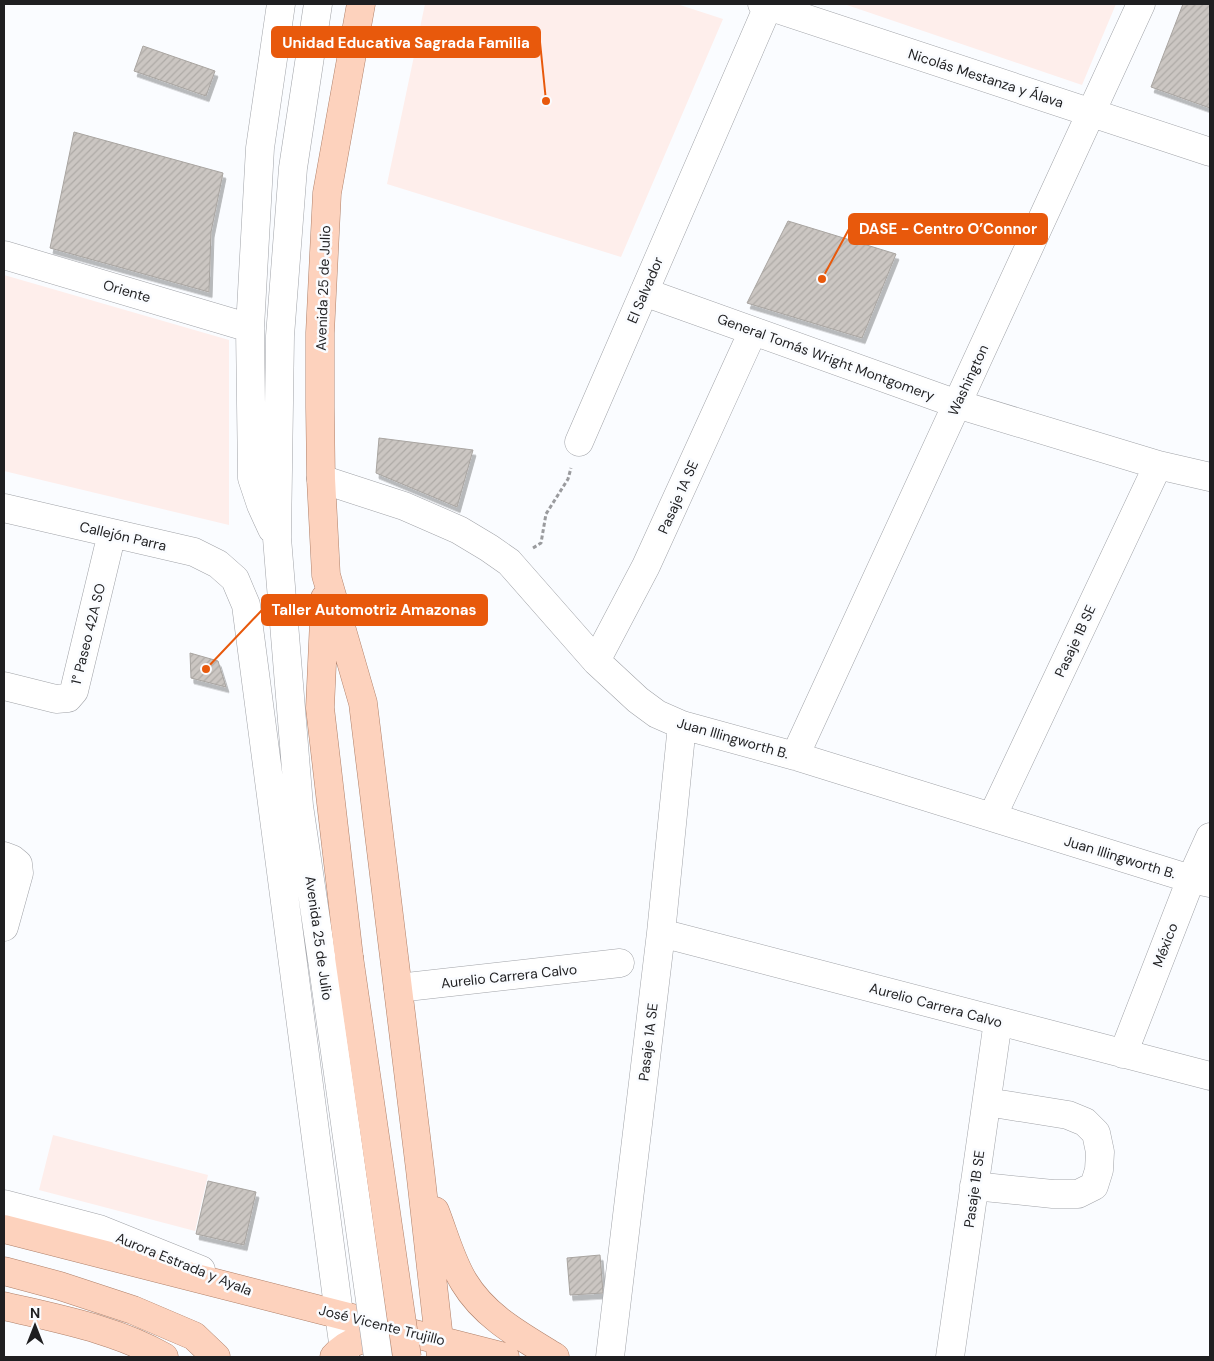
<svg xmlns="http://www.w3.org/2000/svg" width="1214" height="1361" font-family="'DM Sans',sans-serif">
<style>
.education{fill:#feeeeb}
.building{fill:url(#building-hatch);stroke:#a8a4a0;filter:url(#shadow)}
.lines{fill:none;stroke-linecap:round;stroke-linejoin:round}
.minor-casing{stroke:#a1a3a8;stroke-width:29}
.major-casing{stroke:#af806a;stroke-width:29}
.path{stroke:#9a9b9e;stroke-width:3;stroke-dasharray:4 2.5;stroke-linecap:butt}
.minor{stroke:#fff;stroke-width:28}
.major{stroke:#fdd2bd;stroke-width:28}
.minor-bridge-casing{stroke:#a1a3a8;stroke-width:29;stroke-linecap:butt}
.major-bridge-casing{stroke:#af806a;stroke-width:29;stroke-linecap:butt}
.minor-bridge{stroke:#fff;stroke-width:28}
.major-bridge{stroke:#fdd2bd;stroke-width:28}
.labels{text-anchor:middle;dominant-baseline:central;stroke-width:5;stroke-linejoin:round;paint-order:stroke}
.street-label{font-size:14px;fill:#1f1f21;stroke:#fafcff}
.leader{fill:none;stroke:#e8590c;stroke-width:2}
.callout-dot{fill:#e8590c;stroke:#fafcff;stroke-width:2}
.callout{fill:#e8590c;stroke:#e8590c;stroke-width:2}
.callout-label{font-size:15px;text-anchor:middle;font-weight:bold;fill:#fff}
</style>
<defs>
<pattern id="building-hatch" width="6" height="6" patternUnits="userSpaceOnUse" patternTransform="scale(1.25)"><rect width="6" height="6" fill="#cbc6c2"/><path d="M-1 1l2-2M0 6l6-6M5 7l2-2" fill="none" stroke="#aeaaa6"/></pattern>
<filter id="shadow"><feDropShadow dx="3" dy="5.5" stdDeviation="0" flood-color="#0004"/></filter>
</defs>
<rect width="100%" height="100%" fill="#fafcff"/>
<!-- education -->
<path class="education" d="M425 4H677L723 19 621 257 387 184Z
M844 4H1116L1082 85Z
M4 275 229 340V525L4 471Z
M53 1135 208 1175 195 1231 39 1190Z"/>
<!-- building -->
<path class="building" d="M1183 4H1210V108L1151 87Z
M143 46 215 71 206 96 134 71Z
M74 132 223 173 211 232 209 292 50 248Z
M788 221 896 254 862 338 747 303Z
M379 438 473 450 457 507 376 473Z
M190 653 218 661 226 687 191 678Z
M208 1181 256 1192 244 1245 196 1234Z
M600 1255 603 1293 570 1295 567 1258Z"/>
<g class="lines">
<!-- minor casing -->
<g class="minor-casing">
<path id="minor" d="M318 4 293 168 280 336 277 538 299 806 322 960
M762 4 1210 152
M4 255 250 328
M644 292 957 404 1158 465 1210 477
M579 442 769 4
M321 479 404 506 459 530 489 548 509 562 596 661 638 700 657 714 682 725 795 756 1191 879 1210 883
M4 508 194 552 218 564 235 579 246 605 339 1314 345 1357
M272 529 261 505 252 478 250 328 260 148 281 4
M596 661 646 566 753 331
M4 686 56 699 68 698 74 691 112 533
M795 756 1141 4
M992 817 1158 465
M4 856 12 859 18 864 19 873 4 927
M661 933 1210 1076
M398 988 620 963
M1123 1054 1191 879 1210 837
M974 1186 1053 1194H1078L1094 1186 1099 1170 1100 1152 1096 1133 1085 1122 1068 1115 987 1102
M4 1204 99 1229 201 1270
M610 1357 661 933 682 725
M950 1357 998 1021"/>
</g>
<!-- major casing -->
<g class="major-casing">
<path id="major" d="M361 4 327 193 320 333V407L321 479 326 575 363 703 420 1169 441 1357
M325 598 320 708 349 957
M435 1211C444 1234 451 1261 464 1282 485 1317 521 1336 555 1357
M4 1229 505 1357
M4 1271 60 1286 133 1310 194 1336 216 1357
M4 1306C58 1319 115 1329 164 1357
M334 1357C349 1338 375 1336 397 1335"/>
</g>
<!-- path -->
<path class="path" d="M533 548 541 543 546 514 568 479 571 468"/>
<!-- minor -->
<use href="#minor" class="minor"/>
<!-- major -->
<use href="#major" class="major"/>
<!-- minor-bridge casing -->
<g class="minor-bridge-casing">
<path id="minor-bridge" d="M322 960 378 1357"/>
</g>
<!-- major-bridge casing -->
<g class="major-bridge-casing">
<path id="major-bridge" d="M349 957 407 1357"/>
</g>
<!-- minor-bridge -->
<use href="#minor-bridge" class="minor-bridge"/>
<!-- major-bridge -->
<use href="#major-bridge" class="major-bridge"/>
</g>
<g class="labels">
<!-- street labels -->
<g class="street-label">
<text transform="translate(986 78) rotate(18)">Nicolás Mestanza y Álava</text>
<text transform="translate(323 288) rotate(-88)">Avenida 25 de Julio</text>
<text transform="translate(645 290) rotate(-67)">El Salvador</text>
<text transform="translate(127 291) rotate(16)">Oriente</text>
<text transform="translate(826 357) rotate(20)">General Tomás Wright Montgomery</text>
<text transform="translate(968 380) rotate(-65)">Washington</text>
<text transform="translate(678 497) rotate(-66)">Pasaje 1A SE</text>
<text transform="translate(123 536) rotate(13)">Callejón Parra</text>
<text transform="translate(88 634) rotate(-76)">1° Paseo 42A SO</text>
<text transform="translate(1075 641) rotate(-65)">Pasaje 1B SE</text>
<text transform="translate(733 738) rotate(16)">Juan Illingworth B.</text>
<text transform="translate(1120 857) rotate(17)">Juan Illingworth B.</text>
<text transform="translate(319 938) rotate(82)">Avenida 25 de Julio</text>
<text transform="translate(1165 945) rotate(-69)">México</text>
<text transform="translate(509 976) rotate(-6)">Aurelio Carrera Calvo</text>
<text transform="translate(936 1005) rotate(15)">Aurelio Carrera Calvo</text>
<text transform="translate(648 1042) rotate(-83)">Pasaje 1A SE</text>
<text transform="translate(974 1189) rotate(-82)">Pasaje 1B SE</text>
<text transform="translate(184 1264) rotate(22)">Aurora Estrada y Ayala</text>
<text transform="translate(382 1325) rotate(14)">José Vicente Trujillo</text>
</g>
</g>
<!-- callouts -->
<path class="leader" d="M546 101L540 42M822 279L849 229M206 669L262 610"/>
<g class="callout-dot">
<circle cx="546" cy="101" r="5"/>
<circle cx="822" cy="279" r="5"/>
<circle cx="206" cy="669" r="5"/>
</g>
<g class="callout">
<rect x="272" y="27" width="268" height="30" rx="5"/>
<rect x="849" y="214" width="198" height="30" rx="5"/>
<rect x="262" y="595" width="225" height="30" rx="5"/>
</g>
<g class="callout-label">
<text x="406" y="48">Unidad Educativa Sagrada Familia</text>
<text x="948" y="234">DASE - Centro O’Connor</text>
<text x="374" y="615">Taller Automotriz Amazonas</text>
</g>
<!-- border -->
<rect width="1214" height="1361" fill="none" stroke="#1f1f21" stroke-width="10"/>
<!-- north arrow -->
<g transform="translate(35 1326)" stroke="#fafcff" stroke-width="4" paint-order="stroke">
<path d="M0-4L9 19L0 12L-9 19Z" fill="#1f1f21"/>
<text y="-8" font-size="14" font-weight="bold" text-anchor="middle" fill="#1f1f21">N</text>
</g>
</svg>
